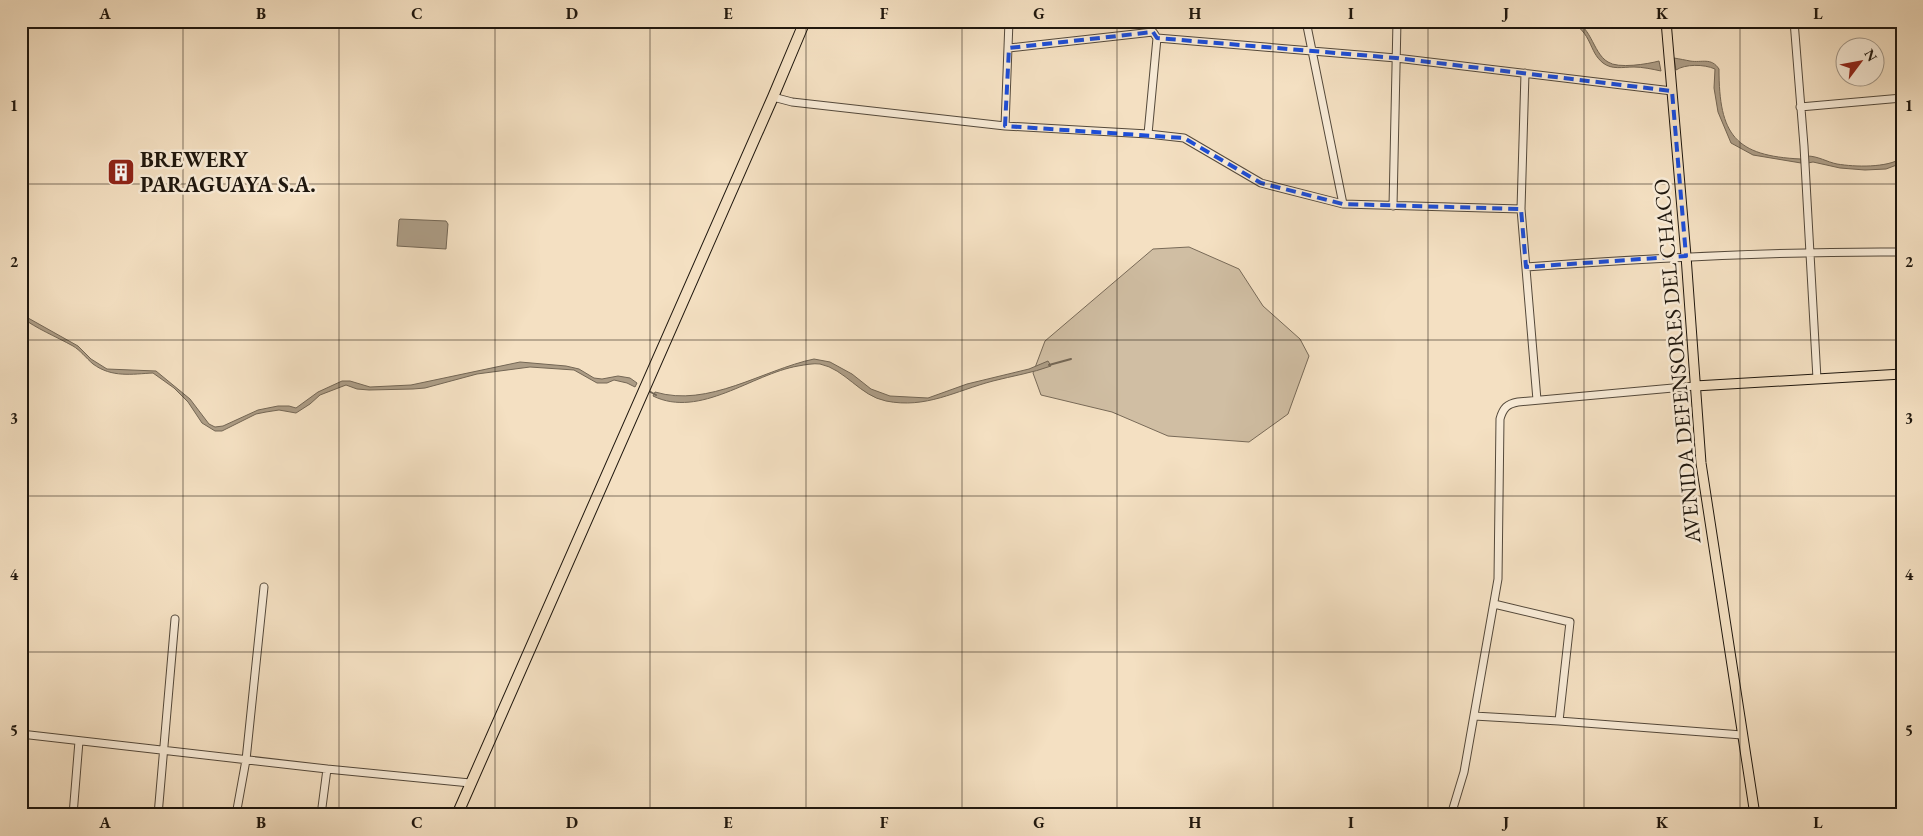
<svg xmlns="http://www.w3.org/2000/svg" width="1923" height="836" font-family="'EB Garamond',serif">
<style>
.green{fill:#d0bea3;stroke:#786a58}
.water{fill:#ac9c85;stroke:#746755}
.lines{fill:none;stroke-linecap:round;stroke-linejoin:round}
.stream{stroke:#746755;stroke-width:2}
.minor-casing{stroke:#54493b;stroke-width:9}
.major-casing{stroke:#1f170e;stroke-width:11}
.highway-casing{stroke:#1f170e;stroke-width:12}
.minor{stroke:#f8ebd7;stroke-width:7}
.major{stroke:#f4e0c2;stroke-width:9}
.highway{stroke:#f4e0c2;stroke-width:10}
.marked{fill:none;stroke:#1d4ed8;stroke-width:4;stroke-dasharray:10 6;stroke-linejoin:round}
.grid{fill:none;stroke:#1f170e;stroke-width:1;stroke-opacity:0.55}
.labels{text-anchor:middle;dominant-baseline:central;stroke-width:5;stroke-linejoin:round;paint-order:stroke}
.poi-label{font-size:22px;font-weight:bold;fill:#1f170e;stroke:#f8ebd7;text-anchor:start}
.street-label{font-size:22px;fill:#1f170e;stroke:#f8ebd7}
.neatline{fill:none;stroke:#1f170e;stroke-width:2}
.grid-label{font-size:16px;text-anchor:middle;font-weight:bold;fill:#1f170e}
</style>
<rect width="100%" height="100%" fill="#f4e0c2"/>
<filter id="stains"><feTurbulence type="fractalNoise" baseFrequency=".004" numOctaves="4"/><feColorMatrix values="0 0 0 0 .2 0 0 0 0 .09 0 0 0 0 .02 0 0 0 .5 -.17"/></filter>
<radialGradient id="worn" r=".72"><stop offset=".6" stop-color="#630" stop-opacity="0"/><stop offset="1" stop-color="#630" stop-opacity=".3"/></radialGradient>
<!-- green -->
<path class="green" d="M1189 247 1239 269 1263 306 1300 339 1309 356 1288 414 1249 442 1168 436 1112 412 1041 395 1033 373 1045 341 1153 249Z"/>
<!-- water -->
<path class="water" d="M1569 21C1591 21 1592 53 1608 62 1618 69 1648 64 1659 61L1661 71C1652 69 1642 67 1634 67 1623 67 1612 70 1603 63 1588 51 1593 33 1569 21Z
M1674 58C1680 59 1685 60 1690 61 1702 63 1711 57 1719 69 1719 135 1735 156 1801 159V163L1753 155 1731 143 1718 112 1714 88 1715 69C1704 64 1685 64 1676 70Z
M1807 156C1818 156 1827 162 1837 164 1855 167 1887 168 1902 158V163L1886 169 1865 170 1840 168 1813 162 1808 163Z
M400 219 446 221 448 224 446 249 397 246 399 220Z
M21 314 78 346 91 359 107 369 156 371 190 399 209 424 215 427 223 426 258 410 278 406H289L296 408 318 392 342 381H350L370 387 411 385 520 362 566 366 579 369 594 378 602 379 618 376 630 378 637 383 635 387 627 383 614 380 607 383H597L574 370 530 367 477 374 425 388 413 389 369 390 357 389 346 385 320 395 310 404 296 413 279 410 266 412 256 414 222 431H215L202 423 188 402 174 388 153 373C132 374 112 378 93 364 86 358 80 350 73 346 55 336 37 329 21 317Z
M814 359 830 362 852 374 871 389 890 396 928 398 967 384 1029 369 1048 361 1051 366C1032 373 1012 376 993 381 955 391 926 409 886 401 860 396 845 369 820 364 814 363 804 365 798 366 752 374 700 419 653 396L655 392C709 408 762 370 814 359Z"/>
<g class="lines">
<!-- stream -->
<path class="stream" d="M1049 365 1071 359
M647 390 656 395"/>
<!-- minor casing -->
<g class="minor-casing">
<path id="minor" d="M1306 21 1343 204
M1794 21 1804 146 1817 379
M1794 23 1820 21
M1157 38 1396 58 1672 91
M1009 48 1153 32 1157 38 1148 134
M1525 73 1521 209 1537 400
M773 97 792 102 1005 126 1148 134 1184 138 1261 183 1343 204 1521 209
M1800 107 1902 98
M1005 126 1009 21
M1393 206 1397 21
M1526 267C1651 258 1776 251 1902 252
M1494 604 1570 622 1559 721 1742 735
M1474 716 1559 721
M21 734 327 769 470 783
M73 815 79 741
M158 815 175 619
M236 815 246 760 264 587
M321 815 327 769
M1451 815 1464 772 1498 579 1500 419C1503 408 1507 404 1518 402L1695 386"/>
</g>
<!-- major casing -->
<g class="major-casing">
<path id="major" d="M1666 21 1686 256 1701 463 1755 815
M1695 386 1902 374"/>
</g>
<!-- highway casing -->
<g class="highway-casing">
<path id="highway" d="M457 815 773 97 805 21"/>
</g>
<!-- minor -->
<use href="#minor" class="minor"/>
<!-- major -->
<use href="#major" class="major"/>
<!-- highway -->
<use href="#highway" class="highway"/>
</g>
<!-- marked area -->
<path class="marked" d="M1153 32 1157 38 1396 58 1672 91 1686 256 1526 267 1521 209 1343 204 1261 183 1184 138 1005 126 1009 48Z"/>
<!-- grid -->
<path class="grid" d="M183 21V815M339 21V815M495 21V815M650 21V815M806 21V815M962 21V815M1117 21V815M1273 21V815M1428 21V815M1584 21V815M1740 21V815M21 184H1902M21 340H1902M21 496H1902M21 652H1902"/>
<!-- icons -->
<defs>
<g id="building-square" transform="scale(1.4375)"><rect x="-9" y="-9" width="18" height="18" rx="4" fill="#8f2418" stroke="#f8ebd7"/><path d="M-4-6H4V6H1V3H-1V6H-4ZM-2.5-4.3h1.7v1.8h-1.7ZM.8-4.3h1.7v1.8H.8ZM-2.5-1h1.7V.8h-1.7ZM.8-1h1.7V.8H.8Z" fill="#fff"/></g>
</defs>
<g fill-rule="evenodd">
<use href="#building-square" x="121" y="172"/>
</g>
<g class="labels">
<!-- poi labels -->
<g class="poi-label">
<text x="140" y="159">BREWERY<tspan x="140" dy="25">PARAGUAYA S.A.</tspan></text>
</g>
<!-- street labels -->
<g class="street-label">
<text transform="translate(1677 361) rotate(-95)">AVENIDA DEFENSORES DEL CHACO</text>
</g>
</g>
<!-- margin -->
<rect width="1923" height="836" fill="none" stroke="#f4e0c2" stroke-width="55"/>
<!-- north arrow -->
<g transform="translate(1860 62) rotate(58)"><circle r="24" fill="#f8ebd7" stroke="#a19687"/>
<path d="M0-4L9 19L0 12L-9 19Z" fill="#8f2418"/>
<text y="-8" font-size="14" font-weight="bold" text-anchor="middle" fill="#1f170e">N</text>
</g>
<rect x="28" y="28" width="1868" height="780" class="neatline"/>
<g class="grid-label">
<text x="105" y="19">A</text>
<text x="261" y="19">B</text>
<text x="417" y="19">C</text>
<text x="572" y="19">D</text>
<text x="728" y="19">E</text>
<text x="884" y="19">F</text>
<text x="1039" y="19">G</text>
<text x="1195" y="19">H</text>
<text x="1351" y="19">I</text>
<text x="1506" y="19">J</text>
<text x="1662" y="19">K</text>
<text x="1818" y="19">L</text>
<text x="14" y="111">1</text>
<text x="1909" y="111">1</text>
<text x="14" y="267">2</text>
<text x="1909" y="267">2</text>
<text x="14" y="424">3</text>
<text x="1909" y="424">3</text>
<text x="14" y="580">4</text>
<text x="1909" y="580">4</text>
<text x="14" y="736">5</text>
<text x="1909" y="736">5</text>
<text x="105" y="828">A</text>
<text x="261" y="828">B</text>
<text x="417" y="828">C</text>
<text x="572" y="828">D</text>
<text x="728" y="828">E</text>
<text x="884" y="828">F</text>
<text x="1039" y="828">G</text>
<text x="1195" y="828">H</text>
<text x="1351" y="828">I</text>
<text x="1506" y="828">J</text>
<text x="1662" y="828">K</text>
<text x="1818" y="828">L</text>
</g>
<rect width="100%" height="100%" filter="url(#stains)"/>
<rect width="100%" height="100%" fill="url(#worn)"/>
</svg>
